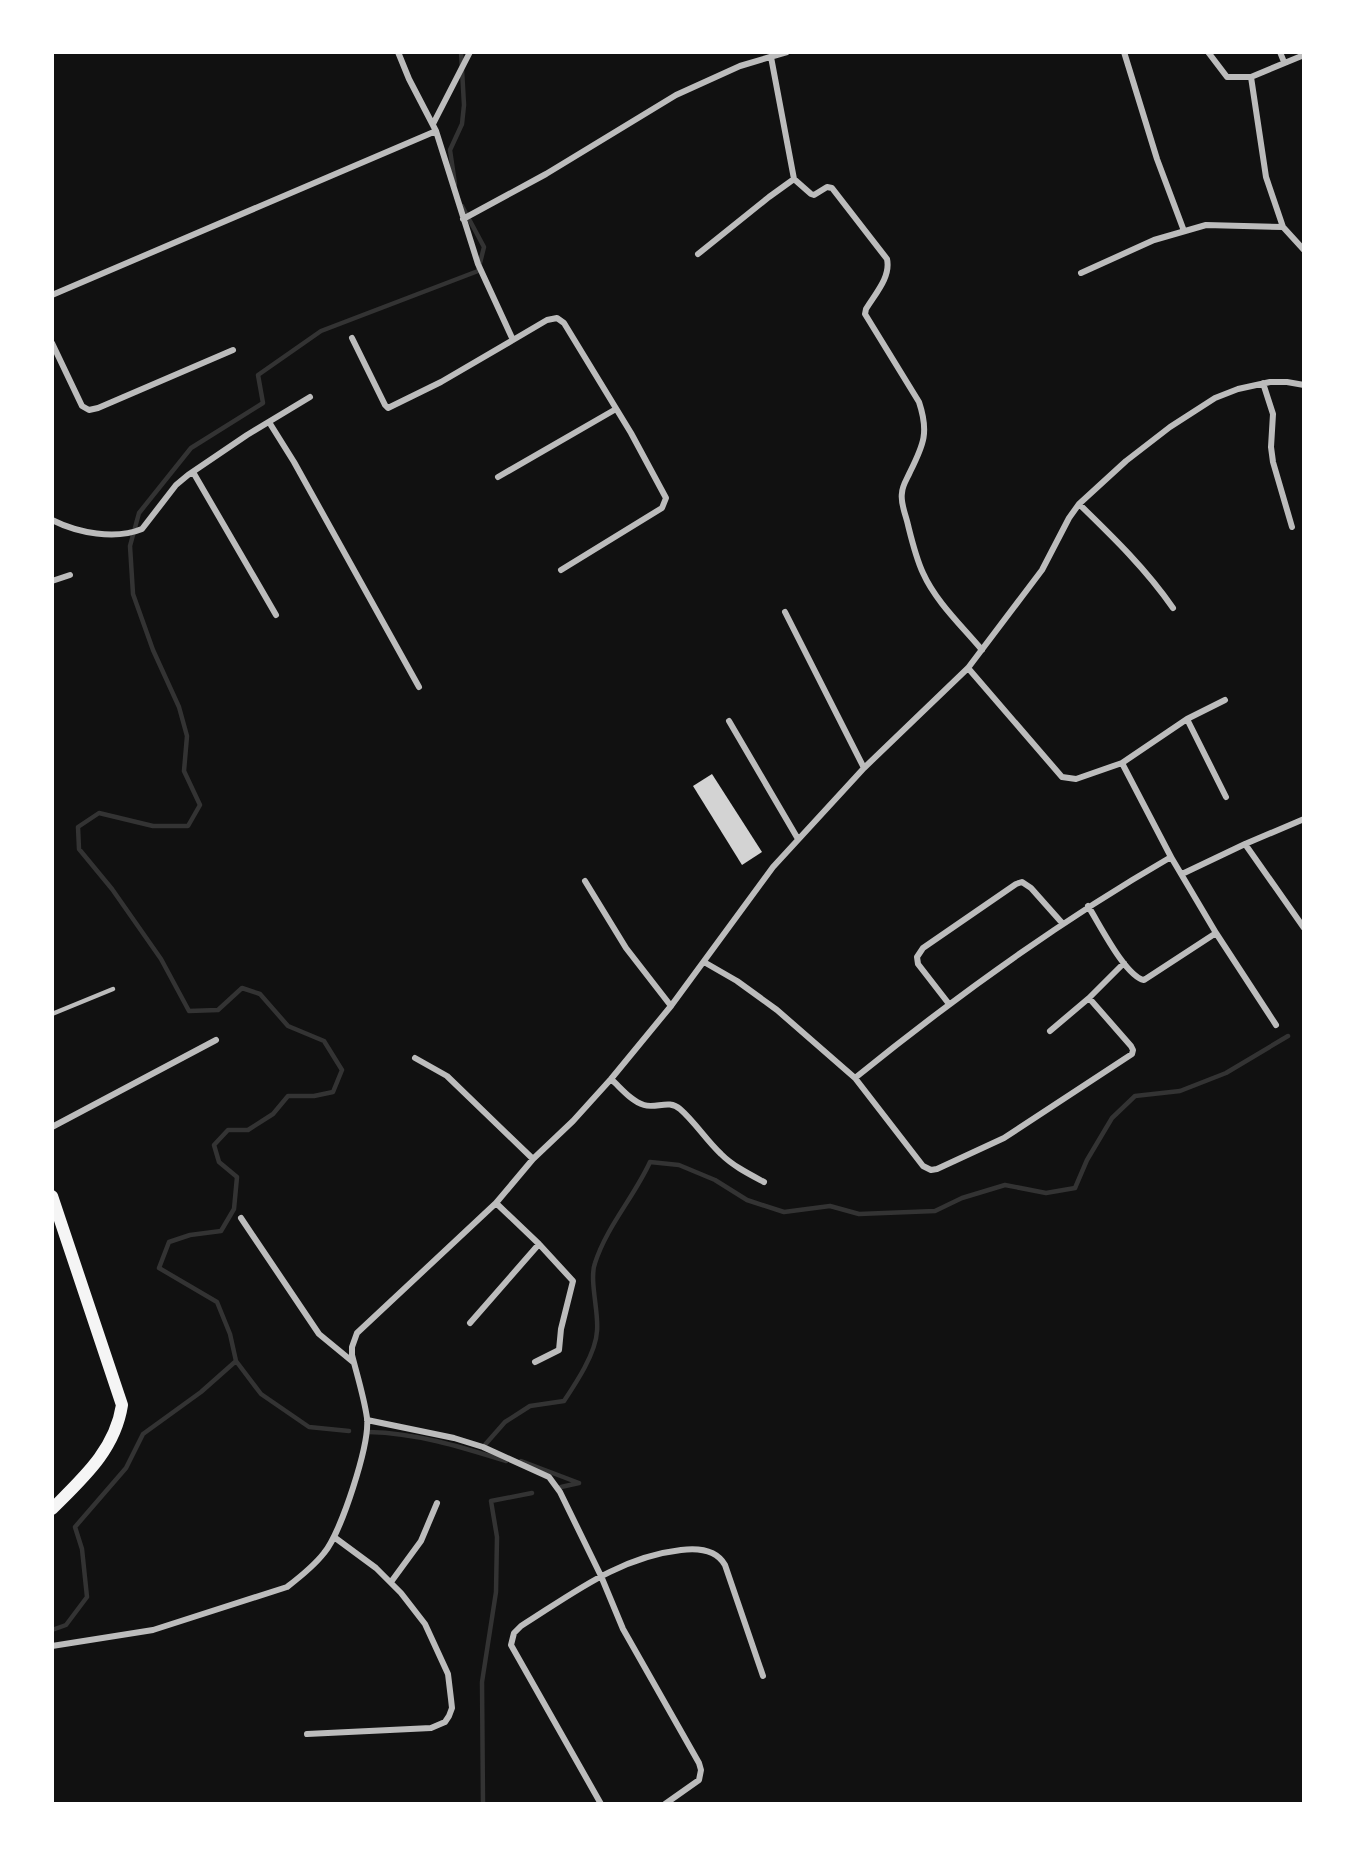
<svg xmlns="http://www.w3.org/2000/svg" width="1356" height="1856" font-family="Lora,serif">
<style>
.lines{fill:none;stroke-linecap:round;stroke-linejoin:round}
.stream{stroke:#333;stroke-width:4.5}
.building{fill:#d3d3d3}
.service{stroke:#bcbcbc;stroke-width:4.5}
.minor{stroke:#bcbcbc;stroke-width:6}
.secondary{stroke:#f5f5f5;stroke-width:12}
</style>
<rect width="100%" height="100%" fill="#111"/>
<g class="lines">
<!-- stream -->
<path class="stream" d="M455 184 450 150 462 124 464 105 461 52
M349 1431 309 1427 261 1394 236 1361 230 1334 217 1302 159 1268 169 1242 190 1235 221 1231 234 1209 237 1177 219 1162 214 1145 228 1130H248L273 1114 288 1096H314L333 1092 342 1070 324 1041 288 1026 260 994 242 988 218 1010 189 1011 161 959 112 889 79 849 78 827 99 813 153 826H188L200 805 184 771 187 736 179 707 153 650 133 594 130 546 139 513 191 448 263 403 258 375 321 331 478 271 484 247 462 206
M369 1432C417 1433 461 1447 506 1461
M485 1448 483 1447 505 1422 530 1406 564 1401C576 1383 596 1353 597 1331 599 1312 589 1280 595 1263 607 1226 634 1197 650 1162L679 1165 715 1180 747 1200 784 1212 830 1206 859 1214 935 1211 962 1198 1005 1185 1046 1193 1075 1188 1087 1160 1112 1118 1135 1096 1180 1091 1226 1073 1288 1036
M521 1461 579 1483
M561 1487 579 1483
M52 1630 66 1625 87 1597 82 1549 75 1527 126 1468 143 1434 201 1392 236 1361
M483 1804 482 1682 496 1592 497 1537 491 1501 532 1493"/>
</g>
<!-- building -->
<path class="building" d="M712 774 762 852 742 865 693 786Z"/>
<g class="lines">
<!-- service -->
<path class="service" d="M52 1014 113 989"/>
<!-- minor -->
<path class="minor" d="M1124 52 1157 159 1184 231
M1208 52 1227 77H1251
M1280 52 1284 62
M1304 55 1251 77 1266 177 1283 227 1304 250
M433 124 470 52
M436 131 478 264 513 340 547 320 557 318 564 323 631 433 666 498 662 508 561 570
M794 179 811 194 814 195 827 187 832 188 887 259C891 277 875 294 866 309L865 314 919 402C929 432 924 444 910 472 907 479 902 486 902 493 900 503 906 515 908 525 912 541 916 558 923 573 936 602 962 626 982 650
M463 219 546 174 676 95 740 66 787 52
M698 254 769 197 794 179 771 57
M1081 273 1154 240 1206 225 1283 227
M52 295 436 131 409 79 398 52
M352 338 385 405 388 408 441 382 513 340
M52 343 82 406 89 410 98 408 233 350
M1263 383 1273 414 1271 447 1273 462 1292 527
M269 422 294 462 419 687
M193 472 276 615
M498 477 616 409
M1079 504C1113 537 1146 569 1173 608
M52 520C78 533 115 540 142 529L176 485 188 475 247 435 310 397
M52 581 70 575
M785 612 864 768
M1187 719 1225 700
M729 721 798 839
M1122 763 1187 719 1226 797
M1245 844 1304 928
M1171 857 1216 933 1276 1025
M1182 874 1245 844 1304 819
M585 881 626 948 671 1006
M1088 906C1099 923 1125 976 1144 980L1216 933
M704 962 737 981 777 1010 855 1078 923 1166 931 1170 937 1169 1004 1138 1132 1054 1133 1050 1131 1046 1089 998
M949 1004 918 964 917 957 923 948 1016 884 1022 882 1031 888 1063 924
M1050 1031 1089 998 1124 963
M415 1058 447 1076 533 1159
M855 1078C955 997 1060 921 1171 857L1122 763 1076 779 1062 777 968 668
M611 1079C621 1088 631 1101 644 1105 656 1109 669 1099 680 1109 695 1122 706 1140 721 1154 733 1166 749 1174 764 1182
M52 1127 216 1040
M496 1203 539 1244 573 1281 561 1329 559 1350 535 1362
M241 1218 319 1334 353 1362
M470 1323 539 1244
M367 1420 454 1438 483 1447 549 1477 560 1492 601 1576 623 1629 699 1763 701 1770 699 1780 665 1804
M391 1582 421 1541 437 1503
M52 1646 153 1630 287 1587C300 1577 314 1566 324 1553 341 1533 370 1444 367 1418 364 1397 357 1375 352 1355V1347L357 1333 496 1203 533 1159 573 1121 611 1079 671 1006 773 867 864 768 968 668 1042 570 1069 518 1079 504 1126 461 1170 427 1215 398 1238 389 1270 382H1287L1304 385
M307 1734 431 1728 445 1722 449 1716 452 1708 451 1699 448 1674 425 1624 401 1593 376 1568 334 1537
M601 1804 511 1645 514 1633 521 1626C572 1594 619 1557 681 1550 697 1548 716 1549 725 1565L763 1676"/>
<!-- secondary -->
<path class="secondary" d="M52 1196 122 1405C115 1450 83 1478 52 1509"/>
</g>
<!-- border -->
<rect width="1356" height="1856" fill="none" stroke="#ffffff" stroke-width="108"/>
</svg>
